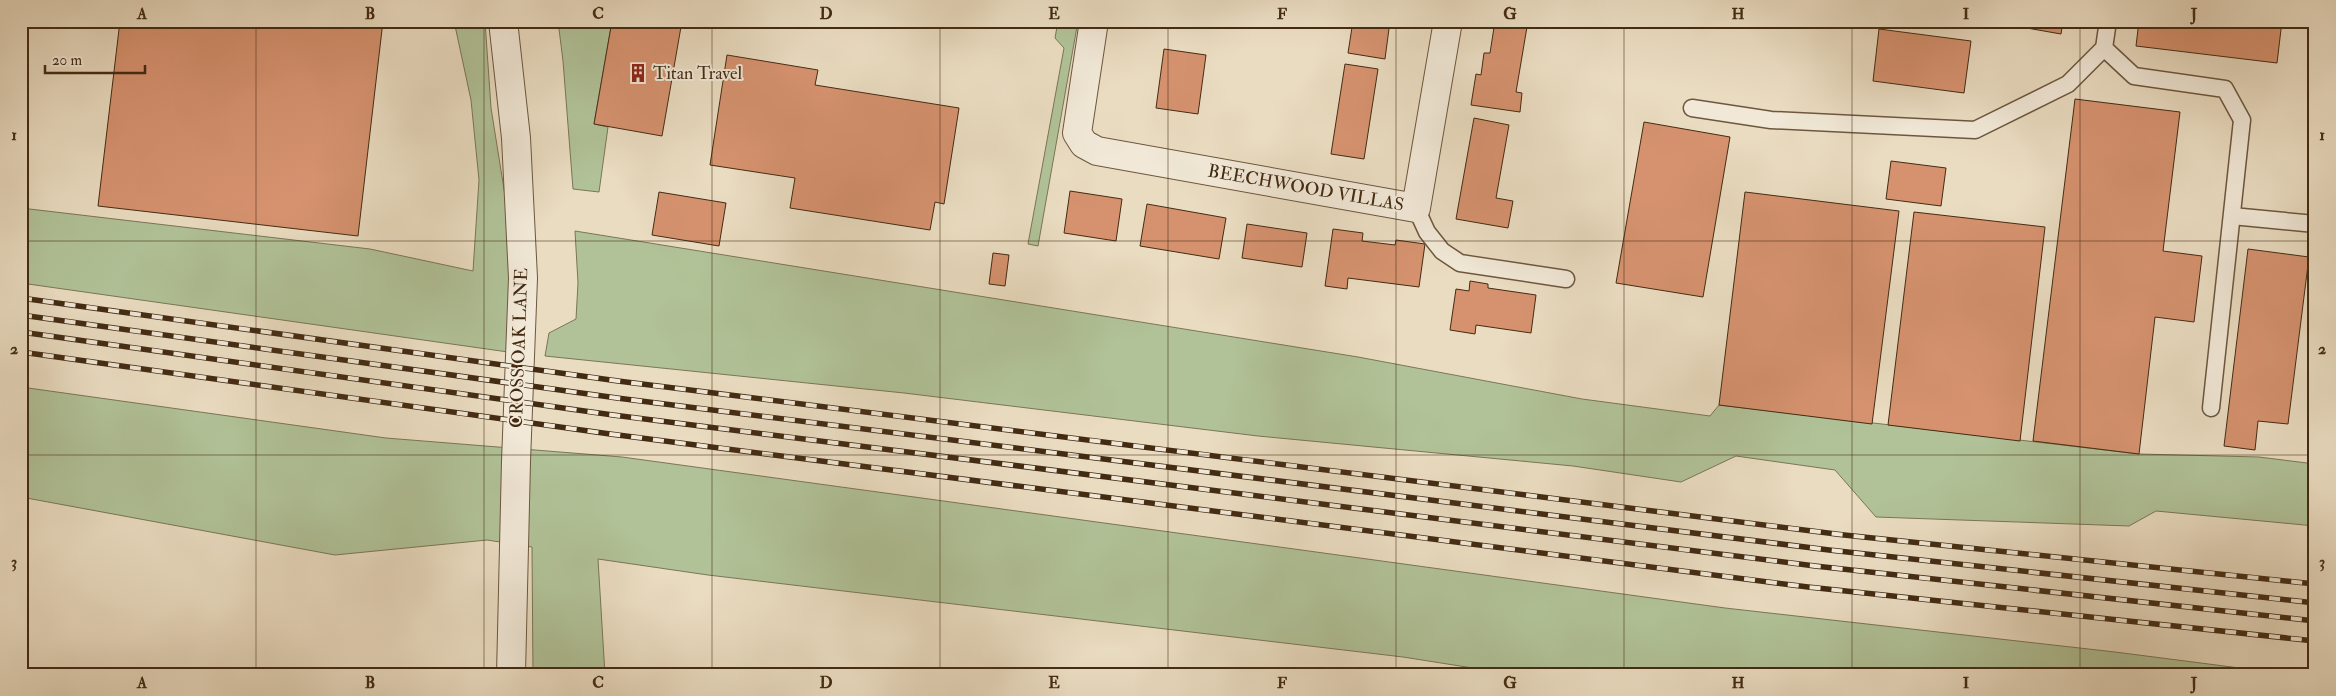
<svg xmlns="http://www.w3.org/2000/svg" width="2336" height="696" font-family="'IM FELL Double Pica',serif">
<style>
.green{fill:#b1c298;stroke:#7a7656}
.building{fill:#d6926f;stroke:#432b13}
.lines{fill:none;stroke-linecap:round;stroke-linejoin:round}
.service-casing{stroke:#6d573e;stroke-width:19}
.minor-casing{stroke:#6d573e;stroke-width:30}
.service{stroke:#f1e8d7;stroke-width:16}
.minor{stroke:#f1e8d7;stroke-width:28}
.rail-casing{stroke:#432b13;stroke-width:5.5}
.rail{stroke:#f1e8d7;stroke-width:4;stroke-dasharray:11;stroke-linecap:butt}
.grid{fill:none;stroke:#432b13;stroke-width:1;stroke-opacity:0.55}
.labels{text-anchor:middle;dominant-baseline:central;stroke-width:4;stroke-linejoin:round;paint-order:stroke}
.poi-label{font-size:18px;fill:#432b13;stroke:#f1e8d7;text-anchor:start}
.street-label{font-size:18px;fill:#432b13;stroke:#f1e8d7}
.neatline{fill:none;stroke:#432b13;stroke-width:2}
.grid-label{font-size:16px;text-anchor:middle;font-weight:bold;fill:#432b13}
</style>
<rect width="100%" height="100%" fill="#eadcc1"/>
<filter id="stains"><feTurbulence type="fractalNoise" baseFrequency=".004" numOctaves="4"/><feColorMatrix values="0 0 0 0 .2 0 0 0 0 .09 0 0 0 0 .02 0 0 0 .5 -.17"/></filter>
<radialGradient id="worn" r=".72"><stop offset=".6" stop-color="#630" stop-opacity="0"/><stop offset="1" stop-color="#630" stop-opacity=".3"/></radialGradient>
<!-- green -->
<path class="green" d="M454 21H485L491 108 507 208 510 302 508 352 21 283V208L370 249 473 271 479 180 471 100Z
M558 21H612L594 124 608 127 599 192 573 189 563 61Z
M1058 21H1078L1038 246 1028 244 1064 48 1055 38Z
M575 231 1358 357 1582 399 1710 416 1719 405 2139 454 2259 457 2315 464V526L2156 511 2129 526 1876 517 1835 470 1736 456 1681 482 1573 466 1258 436 904 393 545 356 549 333 576 319 578 283Z
M21 387 386 438 622 457 1725 608 2115 652 2294 675H1517L1403 657 708 575 598 559 605 675H533L532 547 487 540 335 555 21 497Z"/>
<!-- building -->
<path class="building" d="M120 21H383L358 236 98 206Z
M612 21H682L662 136 594 124Z
M1353 21H1390L1385 59 1348 53Z
M1495 21H1528L1516 92 1522 93 1520 112 1471 105 1476 74 1481 75 1484 53H1490Z
M1998 21H2063L2061 34 1998 23Z
M2139 21H2282L2277 63 2136 46Z
M1879 29 1971 41 1964 93 1873 81Z
M1164 49 1206 55 1198 114 1156 108Z
M727 55 818 70 815 85 959 108 944 204 935 202 930 230 790 208 795 178 710 165Z
M1345 64 1378 69 1364 159 1331 154Z
M2075 99 2180 112 2163 251 2202 256 2194 322 2155 317 2139 454 2033 441Z
M1474 118 1509 125 1496 198 1513 201 1508 228 1456 219Z
M1644 122 1730 137 1703 297 1616 283Z
M1891 161 1946 168 1941 206 1886 199Z
M1070 191 1122 199 1116 241 1064 233Z
M659 192 726 203 719 246 652 235Z
M1745 192 1899 211 1872 424 1719 405Z
M1147 204 1226 218 1219 259 1140 246Z
M1914 212 2045 227 2020 441 1888 425Z
M1247 224 1307 233 1302 267 1242 258Z
M1333 229 1363 233 1362 241 1395 245 1396 240 1425 244 1419 287 1348 278 1347 289 1325 286Z
M2248 249 2309 257 2288 424 2258 421 2255 450 2224 446Z
M993 253 1009 255 1005 286 989 284Z
M1470 281 1488 284V288L1536 295 1531 333 1476 325 1475 334 1450 330 1456 289 1469 291Z"/>
<g class="lines">
<!-- service casing -->
<g class="service-casing">
<path id="service" d="M2104 48 2134 76 2225 89 2242 120 2211 408
M1692 108 1771 120 1975 130 2068 84 2104 48 2108 21
M1416 208 1427 232 1442 251 1460 263 1566 279
M2232 216 2315 224"/>
</g>
<!-- minor casing -->
<g class="minor-casing">
<path id="minor" d="M503 21 516 138 523 278 516 461 511 675
M1094 21 1077 133 1084 144 1097 151 1416 208 1448 21"/>
</g>
<!-- service -->
<use href="#service" class="service"/>
<!-- minor -->
<use href="#minor" class="minor"/>
<!-- rail casing -->
<g class="rail-casing">
<path id="rail" d="M21 298 618 381 1844 535 2315 584
M21 315 617 398 1829 550 2315 603
M21 332 613 415 1815 566 2315 621
M21 352 610 434 1808 587 2315 641"/>
</g>
<!-- rail -->
<use href="#rail" class="rail"/>
</g>
<!-- grid -->
<path class="grid" d="M256 21V675M484 21V675M712 21V675M940 21V675M1168 21V675M1396 21V675M1624 21V675M1852 21V675M2080 21V675M21 241H2315M21 455H2315"/>
<!-- icons -->
<defs>
<g id="building-bare" transform="scale(1.5)"><path d="M-4-6H4V6H1V3H-1V6H-4ZM-2.5-4.3h1.7v1.8h-1.7ZM.8-4.3h1.7v1.8H.8ZM-2.5-1h1.7V.8h-1.7ZM.8-1h1.7V.8H.8Z" fill="#8f2418" stroke="#f1e8d7" stroke-width="2.5" paint-order="stroke"/></g>
</defs>
<g fill-rule="evenodd">
<use href="#building-bare" x="638" y="73"/>
</g>
<g class="labels">
<!-- poi labels -->
<g class="poi-label">
<text x="653" y="73">Titan Travel</text>
</g>
<!-- street labels -->
<g class="street-label">
<text transform="translate(1306 188) rotate(10)">BEECHWOOD VILLAS</text>
<text transform="translate(519 348) rotate(-88)">CROSS OAK LANE</text>
</g>
</g>
<!-- margin -->
<rect width="2336" height="696" fill="none" stroke="#eadcc1" stroke-width="55"/>
<!-- scale -->
<path d="M45 65v8h100v-8" fill="none" stroke="#432b13" stroke-width="2.5"/>
<text x="52" y="65" font-size="15" fill="#432b13" stroke="#f1e8d7" stroke-width="4" paint-order="stroke">20 m</text>
<rect x="28" y="28" width="2280" height="640" class="neatline"/>
<g class="grid-label">
<text x="142" y="19">A</text>
<text x="370" y="19">B</text>
<text x="598" y="19">C</text>
<text x="826" y="19">D</text>
<text x="1054" y="19">E</text>
<text x="1282" y="19">F</text>
<text x="1510" y="19">G</text>
<text x="1738" y="19">H</text>
<text x="1966" y="19">I</text>
<text x="2194" y="19">J</text>
<text x="14" y="140">1</text>
<text x="2322" y="140">1</text>
<text x="14" y="354">2</text>
<text x="2322" y="354">2</text>
<text x="14" y="567">3</text>
<text x="2322" y="567">3</text>
<text x="142" y="688">A</text>
<text x="370" y="688">B</text>
<text x="598" y="688">C</text>
<text x="826" y="688">D</text>
<text x="1054" y="688">E</text>
<text x="1282" y="688">F</text>
<text x="1510" y="688">G</text>
<text x="1738" y="688">H</text>
<text x="1966" y="688">I</text>
<text x="2194" y="688">J</text>
</g>
<rect width="100%" height="100%" filter="url(#stains)"/>
<rect width="100%" height="100%" fill="url(#worn)"/>
</svg>
